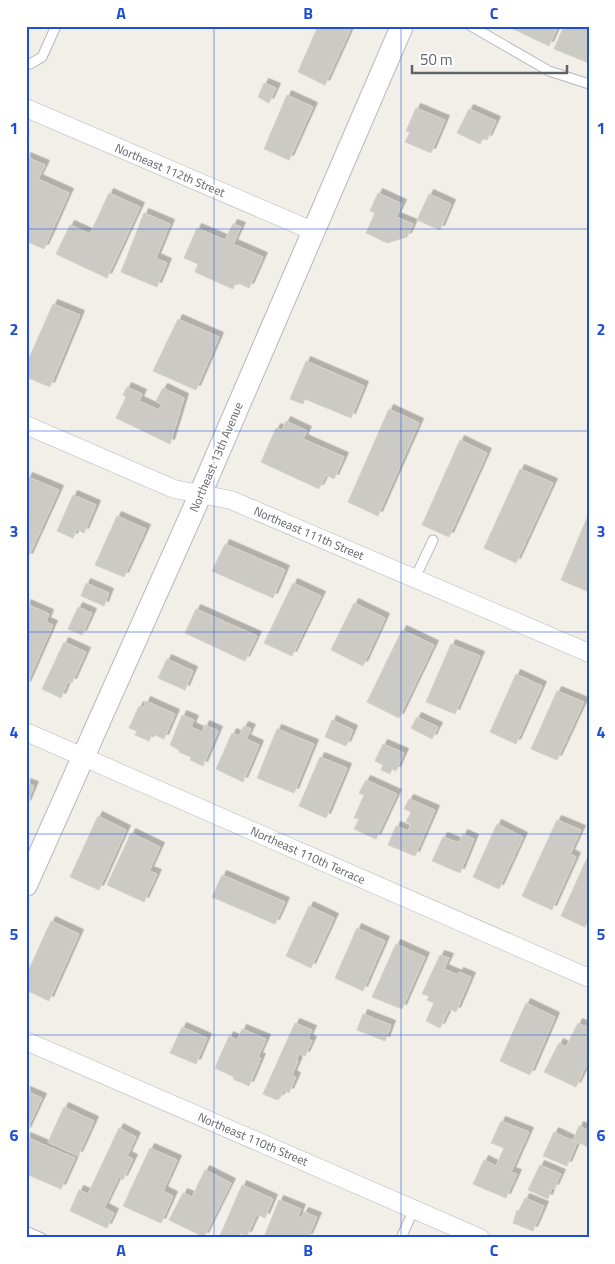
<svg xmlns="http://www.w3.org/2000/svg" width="615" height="1264" font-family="'Titillium Web',sans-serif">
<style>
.building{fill:#cccac5;stroke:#d6d1c6;filter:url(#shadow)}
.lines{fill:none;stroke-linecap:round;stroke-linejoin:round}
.service-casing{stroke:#b5b8bc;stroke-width:11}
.minor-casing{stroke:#b5b8bc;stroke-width:19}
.tertiary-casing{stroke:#b5b8bc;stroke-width:24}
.service{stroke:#fff;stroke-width:9}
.minor{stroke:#fff;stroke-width:18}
.tertiary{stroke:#fff;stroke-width:22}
.grid{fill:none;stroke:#1d4ed8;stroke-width:1;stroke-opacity:0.55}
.labels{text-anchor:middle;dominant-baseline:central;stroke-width:4;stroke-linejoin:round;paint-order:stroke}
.street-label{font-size:12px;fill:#5f6368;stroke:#fff}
.neatline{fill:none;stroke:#1d4ed8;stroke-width:2}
.grid-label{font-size:16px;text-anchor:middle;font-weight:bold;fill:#1d4ed8}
</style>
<defs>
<filter id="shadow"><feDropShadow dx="4.5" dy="-4.5" stdDeviation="0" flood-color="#0004"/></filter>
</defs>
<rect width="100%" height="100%" fill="#f1efe8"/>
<!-- building -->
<path class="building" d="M318 26H352L325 85 298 72Z
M507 26H558L549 46Z
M564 26H578L589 31V63L554 49Z
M264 83 276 88 269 103 258 97Z
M287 95 313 107 289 160 264 149Z
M416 108 445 120 431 153 405 142 410 132 406 131Z
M469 109 496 121 487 140 483 138 480 144 457 133Z
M26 157 45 165 38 179 69 193 44 249 26 241Z
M109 193 140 207 107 278 56 254 70 225 90 234Z
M378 193 402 204 396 217 413 224 407 237 387 243 366 233 375 213 370 211Z
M429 194 451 204 440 230 417 220Z
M144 213 170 224 156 258 167 263 157 287 121 272Z
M233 224 241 227 233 244 263 257 249 288 236 282 233 289 195 272 198 264 184 258 197 228 225 240Z
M53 304 80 315 50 387 26 377V365Z
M178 319 219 337 196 390 153 371Z
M306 361 364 386 351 418 305 399 303 404 290 399Z
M127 387 142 394 139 401 159 410 162 404 156 401 163 388 184 398 170 444 116 418 126 397 123 395Z
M389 409 419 423 378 516 348 502Z
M286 421 307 431 303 439 344 457 334 479 326 475 319 489 261 462 276 428 282 430Z
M460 440 487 453 449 537 422 525Z
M520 469 553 483 516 563 484 548Z
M28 477 59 490 28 558 26 557V481Z
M73 495 96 505 84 533 77 529 73 538 57 531Z
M589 513V592L561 580Z
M117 516 146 529 124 577 95 565Z
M225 544 285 570 273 598 212 571Z
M86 583 109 593 104 606 81 596Z
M293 583 321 596 292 656 264 643Z
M354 603 385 618 363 666 331 650Z
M26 604 49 614 46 622 53 625 26 686Z
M78 607 92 613 82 635 68 629Z
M196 609 257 636 245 661 185 633Z
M402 630 434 645 399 718 367 702Z
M64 642 86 652 72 683 68 682 61 698 42 689Z
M451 644 480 656 455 714 426 702Z
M167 659 193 671 185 690 158 678Z
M516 674 542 686 516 744 490 732Z
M557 691 584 702 557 760 531 749Z
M146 701 175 714 164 739 152 734 149 741 135 735 137 731 129 728 139 706 143 708Z
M182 715 194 720 191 727 202 732 205 725 218 731 203 766 190 760 191 757 179 752V750L170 745Z
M417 717 438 727 432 739 411 728Z
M332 720 353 730 346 746 325 737Z
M244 726 251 729 246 739 259 745 243 782 216 769 232 733 239 736Z
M277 729 314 744 294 793 257 778Z
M383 744 404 753 396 771 392 769 390 774 381 770 383 765 375 761Z
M320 757 347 768 326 818 299 806Z
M366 780 397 794 376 839 354 829 359 819 354 818 364 795 359 793Z
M26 783 34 786 26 805Z
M409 799 435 810 415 856 388 845 396 826 408 831 411 824 406 822 411 812 404 809Z
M98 816 126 830 99 890 70 877Z
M557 820 581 830 570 854 576 857 552 910 522 896Z
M497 824 523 837 499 889 473 877Z
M131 833 160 847 149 871 157 874 144 902 107 885Z
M463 834 474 839 460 873 432 861 443 837 459 843Z
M587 858 589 859V919L585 927 561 916Z
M222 875 285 902 275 924 212 897Z
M309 906 334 918 311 968 286 956Z
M51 921 79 934 49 1001 26 990V976Z
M357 928 385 941 363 991 335 978Z
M396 944 425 957 402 1009 372 997Z
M440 955 449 958 444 969 458 975 459 972 471 977 456 1012 449 1009 440 1028 426 1021 434 1003 427 1000 429 996 422 994Z
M526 1003 555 1017 530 1075 500 1061Z
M363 1014 391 1025 385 1041 357 1030Z
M295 1023 312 1030 308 1039 312 1041 305 1056 299 1054 296 1061H298L292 1075 296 1077 289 1093 284 1090 280 1098 277 1100 263 1094Z
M578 1023 589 1028V1060L576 1087 544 1072 559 1043 566 1047Z
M182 1027 207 1038 196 1064 170 1053Z
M242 1029 266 1039 258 1057 261 1058 249 1086 233 1079 234 1077 215 1068 229 1036 237 1040Z
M26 1091 42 1098 26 1132Z
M64 1107 94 1121 78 1156 48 1142Z
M501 1121 529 1132 511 1172 517 1174 506 1198 473 1184 484 1160 496 1166 504 1148 491 1143Z
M579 1126 589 1131 588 1147 573 1140Z
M119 1128 136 1137 127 1156 133 1159 123 1180 119 1177 104 1208 114 1213 107 1228 70 1211 79 1190 88 1194Z
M554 1132 577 1143 567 1166 543 1156Z
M26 1137 75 1158 61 1189 26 1174Z
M150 1148 177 1160 163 1191 173 1196 161 1223 123 1206Z
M540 1165 561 1174 554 1189 552 1188 548 1199 528 1190Z
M205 1170 231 1183 204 1237 169 1220 183 1193 192 1197Z
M242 1185 273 1199 265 1218 257 1214 247 1236 240 1233 238 1238H219Z
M525 1198 544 1206 533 1231 513 1223 517 1210 519 1211Z
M279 1200 301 1209 298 1216 301 1218 304 1212 317 1217 308 1238H266L264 1237Z"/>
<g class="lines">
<!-- service casing -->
<g class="service-casing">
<path id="service" d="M471 26 549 71 589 84
M30 64 42 57 56 26
M415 578 433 540
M26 1231 42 1238
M401 1238 414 1209"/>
</g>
<!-- minor casing -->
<g class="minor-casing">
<path id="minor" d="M26 108 313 231
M26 425 174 489 231 500 589 653
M26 732 589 978
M26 1041 480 1238"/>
</g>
<!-- tertiary casing -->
<g class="tertiary-casing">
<path id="tertiary" d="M26 885 193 511 402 26"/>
</g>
<!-- service -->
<use href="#service" class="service"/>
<!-- minor -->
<use href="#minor" class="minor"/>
<!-- tertiary -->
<use href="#tertiary" class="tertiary"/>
</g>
<!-- grid -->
<path class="grid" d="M214 26V1238M401 26V1238M26 229H589M26 431H589M26 632H589M26 834H589M26 1035H589"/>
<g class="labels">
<!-- street labels -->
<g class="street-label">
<text transform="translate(170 170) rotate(23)">Northeast 112th Street</text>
<text transform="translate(216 457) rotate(-67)">Northeast 13th Avenue</text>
<text transform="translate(309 533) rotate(23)">Northeast 111th Street</text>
<text transform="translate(308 855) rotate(24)">Northeast 110th Terrace</text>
<text transform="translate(253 1139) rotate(23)">Northeast 110th Street</text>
</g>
</g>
<!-- border -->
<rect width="615" height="1264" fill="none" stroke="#ffffff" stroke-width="55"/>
<!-- scale -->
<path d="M412 65v8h155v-8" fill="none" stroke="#5f6368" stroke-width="2.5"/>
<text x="420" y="65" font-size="15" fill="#5f6368" stroke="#ffffff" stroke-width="4" paint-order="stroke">50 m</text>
<rect x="28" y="28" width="560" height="1208" class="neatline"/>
<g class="grid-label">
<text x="121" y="19">A</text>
<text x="308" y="19">B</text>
<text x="494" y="19">C</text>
<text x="14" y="134">1</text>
<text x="601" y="134">1</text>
<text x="14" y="335">2</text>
<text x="601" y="335">2</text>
<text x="14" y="537">3</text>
<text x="601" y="537">3</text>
<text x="14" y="738">4</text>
<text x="601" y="738">4</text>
<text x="14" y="940">5</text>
<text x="601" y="940">5</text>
<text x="14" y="1141">6</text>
<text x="601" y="1141">6</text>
<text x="121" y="1256">A</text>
<text x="308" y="1256">B</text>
<text x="494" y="1256">C</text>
</g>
</svg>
